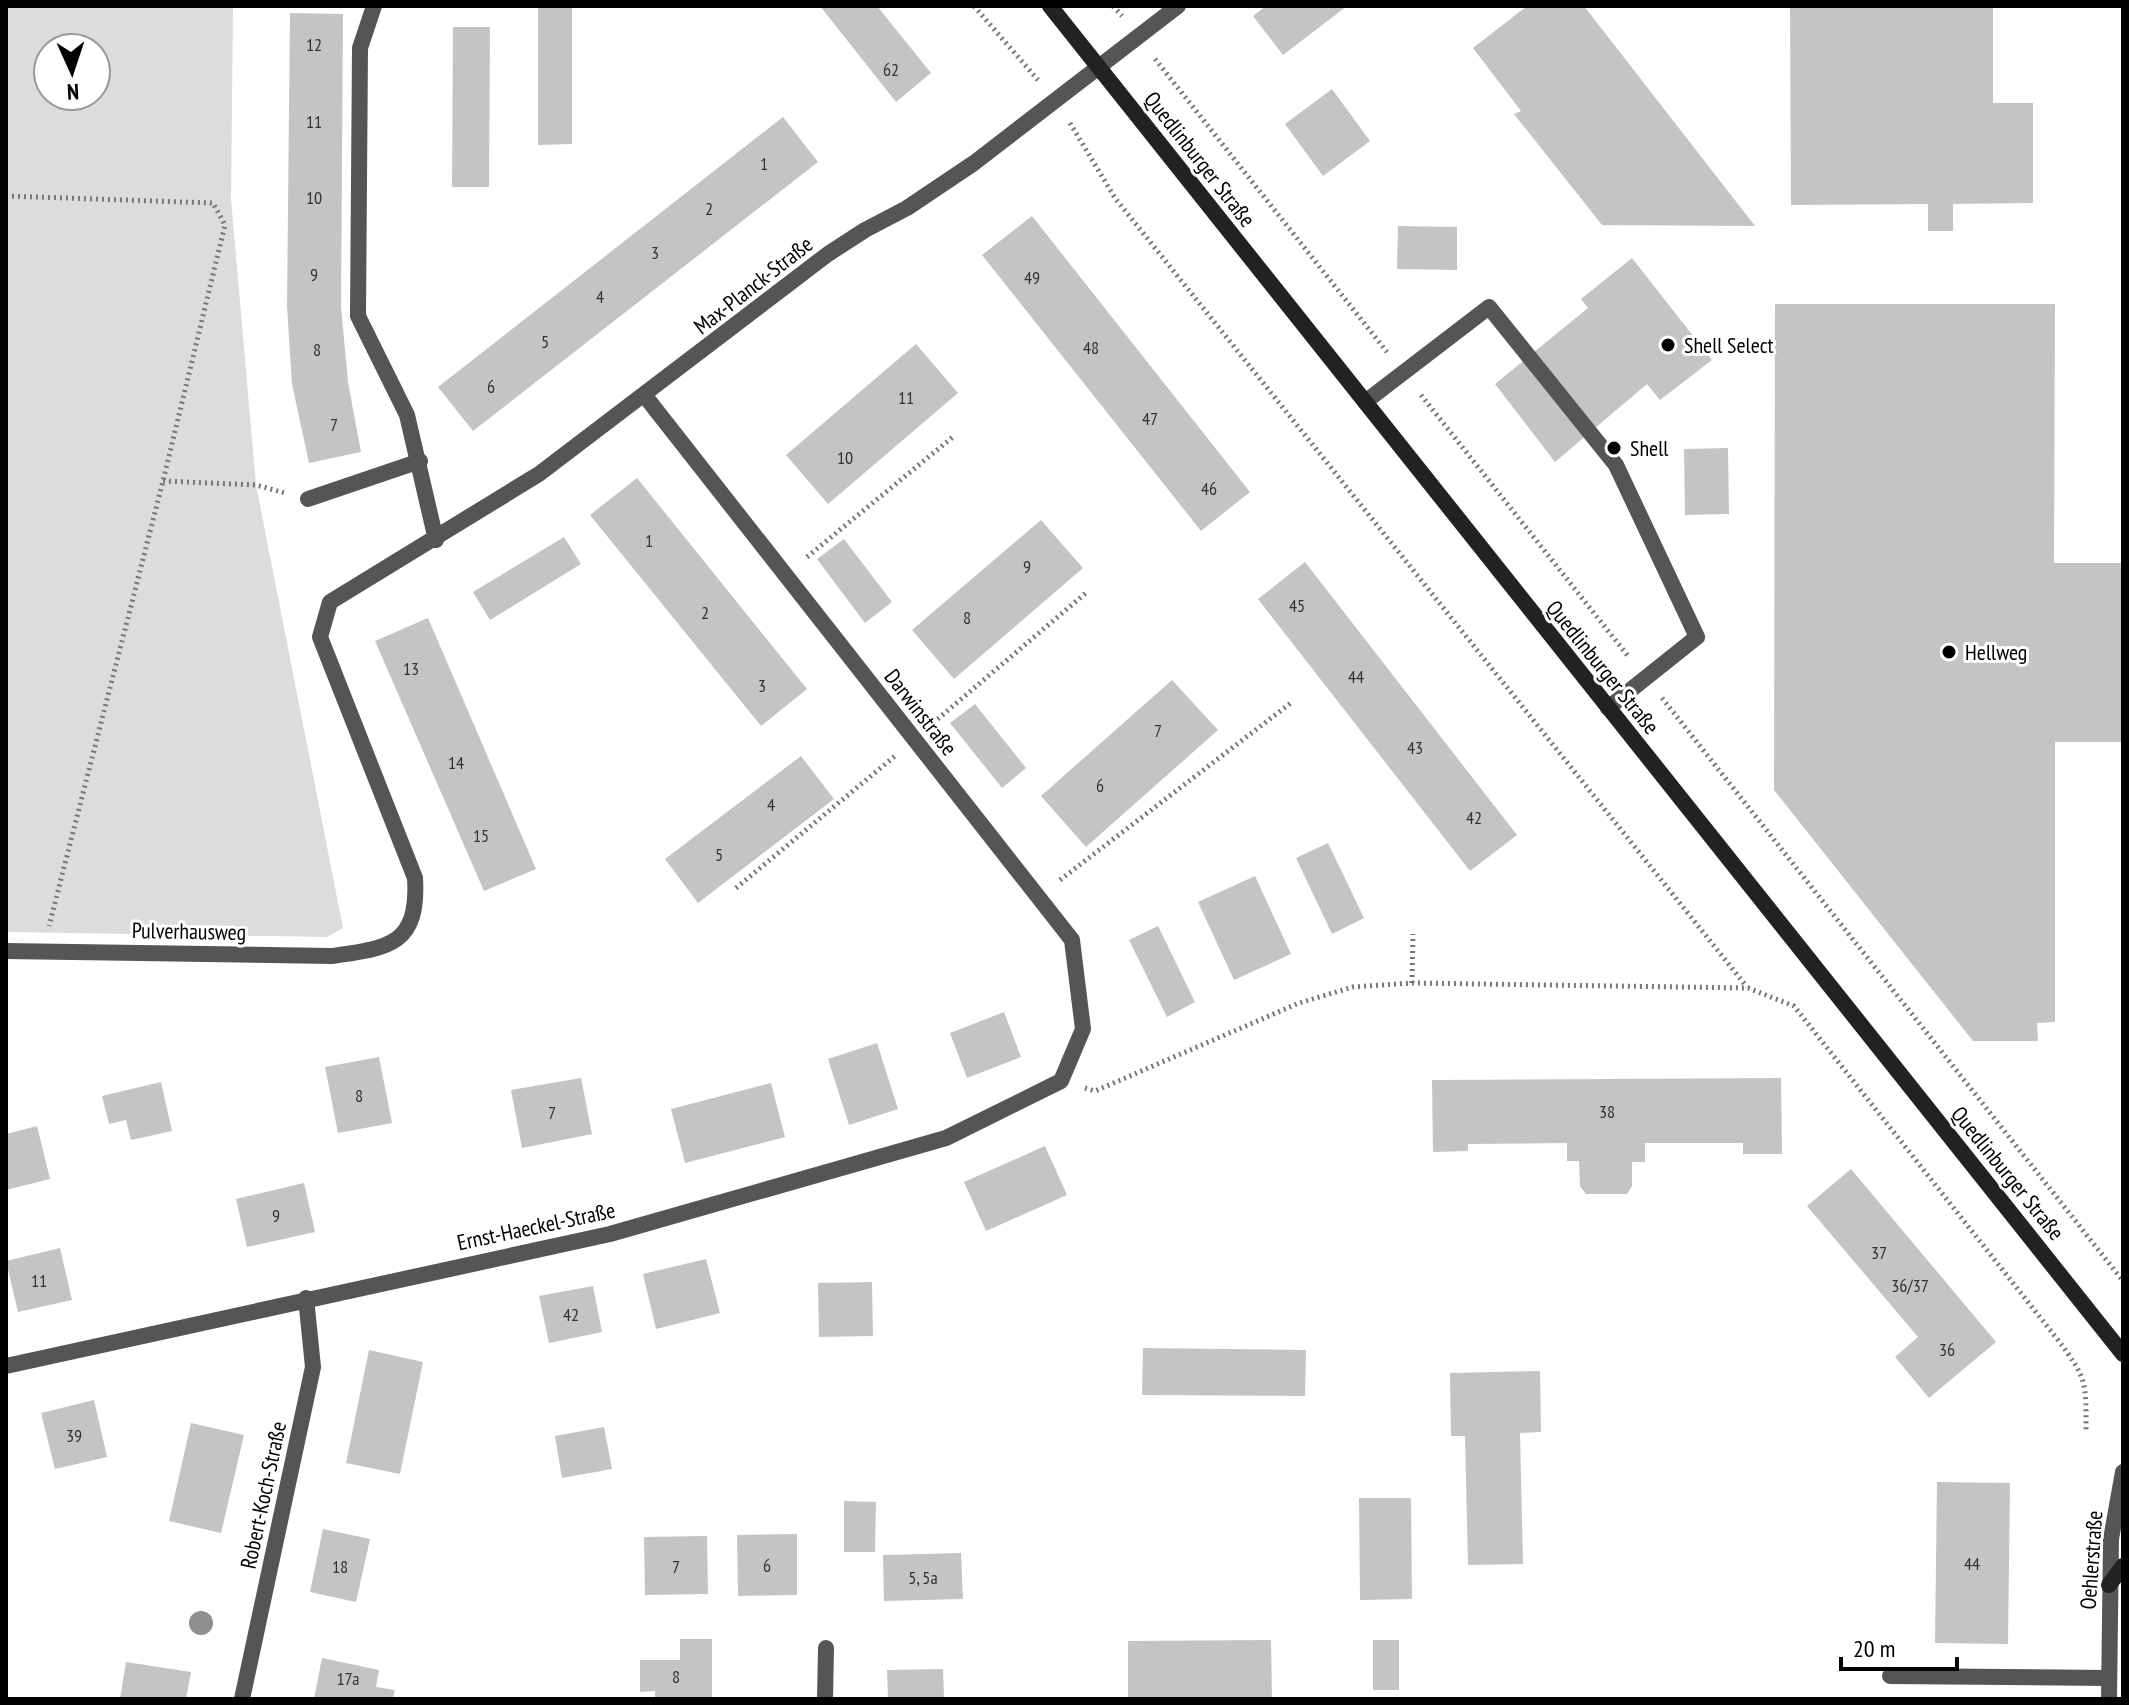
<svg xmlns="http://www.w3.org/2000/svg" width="2129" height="1705" font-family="'PT Sans Narrow',sans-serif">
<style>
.green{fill:#dcdcdc;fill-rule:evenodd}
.building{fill:#c4c4c4}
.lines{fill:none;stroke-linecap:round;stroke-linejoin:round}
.path{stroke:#777;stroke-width:5;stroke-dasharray:2 4;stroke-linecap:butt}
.lane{stroke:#555;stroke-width:16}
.street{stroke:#555;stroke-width:16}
.secondary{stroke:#222;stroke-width:16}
.tree{fill:#8f8f8f}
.poi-dot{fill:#000;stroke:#fff;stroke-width:3}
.labels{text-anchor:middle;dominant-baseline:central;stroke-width:6;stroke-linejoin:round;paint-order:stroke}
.number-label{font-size:18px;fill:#313131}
.street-label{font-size:22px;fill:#000;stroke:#fff}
.poi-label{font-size:22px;fill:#000;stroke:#fff;text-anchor:start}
</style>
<rect width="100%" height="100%" fill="#fff"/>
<!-- green -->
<path class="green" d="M6 6H233L231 199 256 485 343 928 327 937 6 932ZM48 48H96V96H48Z"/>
<!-- building -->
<path class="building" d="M538 6H572V144L538 145Z
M820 6H877L931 73 896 102Z
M1266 6H1347L1283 55 1253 16Z
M1527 6H1584L1755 226 1602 225 1514 114 1521 111 1473 48Z
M1790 6H1993V103H2033V203L1953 204V231H1928V204L1791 205Z
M290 13 343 14 341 307 348 382 361 452 309 463 292 384 287 306Z
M453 27H490L489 187H452Z
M1332 89 1370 141 1323 176 1285 124Z
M783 117 818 162 473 431 438 387Z
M1032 216 1250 492 1201 531 982 255Z
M1398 226 1457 227V270L1397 269Z
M1632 258 1712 360 1660 400 1647 384 1555 462 1495 384 1588 308 1581 299Z
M1775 304H2055L2054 563H2123V742H2055V1022L2037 1023 2038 1041H1973L1774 790Z
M916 344 958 393 828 504 786 455Z
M1728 448 1729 514 1685 515 1684 449Z
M637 478 807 689 761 726 590 515Z
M1041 520 1083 568 954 679 912 630Z
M564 537 581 564 490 620 473 592Z
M844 539 892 602 865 623 817 559Z
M1305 562 1517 835 1470 871 1258 599Z
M428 618 536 869 484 891 375 641Z
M1172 680 1218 730 1086 847 1041 796Z
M975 704 1026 768 1002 788 950 723Z
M801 756 834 799 698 903 665 859Z
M1328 843 1364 918 1332 934 1296 858Z
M1255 876 1291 954 1234 980 1198 902Z
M1158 926 1195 1002 1167 1017 1129 940Z
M1004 1012 1021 1057 967 1078 950 1033Z
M877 1043 898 1109 849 1125 828 1059Z
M379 1057 392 1123 338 1133 325 1067Z
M581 1078 592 1134 522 1148 511 1090Z
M1781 1078 1782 1154H1743V1143H1645V1162H1632V1186L1627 1194H1586L1580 1186 1579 1161H1567V1143L1468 1144V1151L1433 1152 1432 1080Z
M161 1082 172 1131 131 1140 126 1120 109 1124 102 1096Z
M771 1083 785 1137 685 1163 671 1109Z
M37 1126 50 1179 6 1190V1134Z
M1045 1146 1067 1195 986 1231 964 1182Z
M1851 1169 1996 1342 1929 1398 1895 1357 1918 1337 1807 1206Z
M304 1183 315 1232 247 1247 236 1199Z
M60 1248 72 1300 18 1312 6 1261Z
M706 1259 720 1313 656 1329 643 1274Z
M872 1282 873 1336 819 1337 818 1283Z
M593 1286 602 1332 549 1343 539 1296Z
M1143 1348 1306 1350 1305 1396 1142 1395Z
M369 1350 423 1362 400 1474 346 1463Z
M1540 1371 1541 1432 1520 1433 1523 1564 1468 1565 1465 1436H1451L1450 1373Z
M94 1400 107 1457 55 1469 41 1413Z
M191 1423 244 1435 221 1533 169 1521Z
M604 1427 612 1469 562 1478 555 1436Z
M1937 1482 2010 1483 2008 1644 1935 1643Z
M1359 1498H1411L1412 1599 1360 1600Z
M844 1501 876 1502 875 1552H844Z
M323 1529 370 1539 356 1602 310 1592Z
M797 1534V1595L738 1596 737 1535Z
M707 1536 708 1594 645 1595 644 1537Z
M961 1553 963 1599 884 1601 883 1555Z
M680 1639H712V1699H655V1691L640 1692V1660H680Z
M1271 1640 1272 1699H1128V1641Z
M1373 1640H1399V1690H1373Z
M322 1658 379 1670 376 1687 395 1690 393 1699H314Z
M126 1662 191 1672 186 1699H120Z
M943 1669 944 1699H888L887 1670Z"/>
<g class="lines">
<!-- path -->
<path class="path" d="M974 6 1038 80
M1113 6 1122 16
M1155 59 1387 352
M1070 123 1115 198 1747 987
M6 196 213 203 225 225 163 481 49 926
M1421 395 1628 656
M163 481 256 485 285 493
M807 557 954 436
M1662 698 2123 1281
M933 723 1087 592
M1060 880 1292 702
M736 888 895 756
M1412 983 1413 934
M1085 1088 1095 1091 1299 1003 1353 987 1412 983 1748 988 1794 1006 2058 1340C2088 1380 2086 1383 2086 1432"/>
<!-- lane -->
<path class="lane" d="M1365 402 1489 307 1616 465 1697 637 1608 708
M308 499 420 461
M1890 1676 2109 1678"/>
<!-- street -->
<path class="street" d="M374 6 360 48 358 316 407 415 436 540
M6 951 332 956C389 948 419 945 415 878L320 637 330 602 539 474 828 254 865 230 907 208 974 163 1178 6
M6 1366 610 1234 946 1138 1061 1081 1083 1029 1072 940 645 396
M242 1699 313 1367 306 1298
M825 1699 826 1648
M2109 1699 2111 1539 2123 1472"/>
<!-- secondary -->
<path class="secondary" d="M1050 6 2123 1354
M2109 1585 2123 1566"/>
</g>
<!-- trees -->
<circle class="tree" cx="201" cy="1623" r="12"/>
<!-- markers -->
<g class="poi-dot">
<circle cx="1668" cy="345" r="8"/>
<circle cx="1614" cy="448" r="8"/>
<circle cx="1949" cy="652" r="8"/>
</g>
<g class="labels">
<!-- number labels -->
<g class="number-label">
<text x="314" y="44">12</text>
<text x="891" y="69">62</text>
<text x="314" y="121">11</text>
<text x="764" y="163">1</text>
<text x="314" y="197">10</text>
<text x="709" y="208">2</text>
<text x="655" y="252">3</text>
<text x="314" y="274">9</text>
<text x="1032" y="277">49</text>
<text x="600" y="296">4</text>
<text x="545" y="341">5</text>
<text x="1091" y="347">48</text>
<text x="317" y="349">8</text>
<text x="491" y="386">6</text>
<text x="906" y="397">11</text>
<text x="1150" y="418">47</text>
<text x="334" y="424">7</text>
<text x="845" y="457">10</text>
<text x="1209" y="488">46</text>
<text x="649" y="540">1</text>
<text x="1027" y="566">9</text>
<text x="1297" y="605">45</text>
<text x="705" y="612">2</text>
<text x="967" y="617">8</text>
<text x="411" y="668">13</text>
<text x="1356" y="676">44</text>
<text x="762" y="685">3</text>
<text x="1158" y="730">7</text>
<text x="1415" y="747">43</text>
<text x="456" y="762">14</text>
<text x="1100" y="785">6</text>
<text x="771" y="804">4</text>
<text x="1474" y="817">42</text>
<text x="481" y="835">15</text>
<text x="719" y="854">5</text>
<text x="359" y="1095">8</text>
<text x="1607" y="1111">38</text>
<text x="552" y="1112">7</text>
<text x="276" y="1215">9</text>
<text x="1879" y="1252">37</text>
<text x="39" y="1280">11</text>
<text x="1910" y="1285">36/37</text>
<text x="571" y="1314">42</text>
<text x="1947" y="1349">36</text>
<text x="74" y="1435">39</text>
<text x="1972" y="1563">44</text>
<text x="767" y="1565">6</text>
<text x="340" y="1566">18</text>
<text x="676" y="1566">7</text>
<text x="923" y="1577">5, 5a</text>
<text x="676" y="1676">8</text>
<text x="348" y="1678">17a</text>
</g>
<!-- street labels -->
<g class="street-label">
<text transform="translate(1200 159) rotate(52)">Quedlinburger Straße</text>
<text transform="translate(753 285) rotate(-38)">Max-Planck-Straße</text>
<text transform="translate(1603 667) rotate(51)">Quedlinburger Straße</text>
<text transform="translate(921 712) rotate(52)">Darwinstraße</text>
<text transform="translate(189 931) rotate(1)">Pulverhausweg</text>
<text transform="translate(2008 1173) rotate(51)">Quedlinburger Straße</text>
<text transform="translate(536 1226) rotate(-12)">Ernst-Haeckel-Straße</text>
<text transform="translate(263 1495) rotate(-78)">Robert-Koch-Straße</text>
<text transform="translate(2091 1560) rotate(-86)">Oehlerstraße</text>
</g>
<!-- poi labels -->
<g class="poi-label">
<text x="1684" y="345">Shell Select</text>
<text x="1630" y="448">Shell</text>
<text x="1965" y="652">Hellweg</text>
</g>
</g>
<!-- border -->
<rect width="2129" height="1705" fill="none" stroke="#000000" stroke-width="16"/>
<!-- north arrow -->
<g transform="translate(72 72) rotate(177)"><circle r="38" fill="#ffffff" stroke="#999999" stroke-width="2"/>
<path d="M0-6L14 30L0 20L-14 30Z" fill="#000000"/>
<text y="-12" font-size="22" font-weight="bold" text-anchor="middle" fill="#000000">N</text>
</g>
<!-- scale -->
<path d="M1841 1657v12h116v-12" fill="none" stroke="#000000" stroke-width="4"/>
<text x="1853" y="1657" font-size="24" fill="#000000" stroke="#ffffff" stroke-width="6" paint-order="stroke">20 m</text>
</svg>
